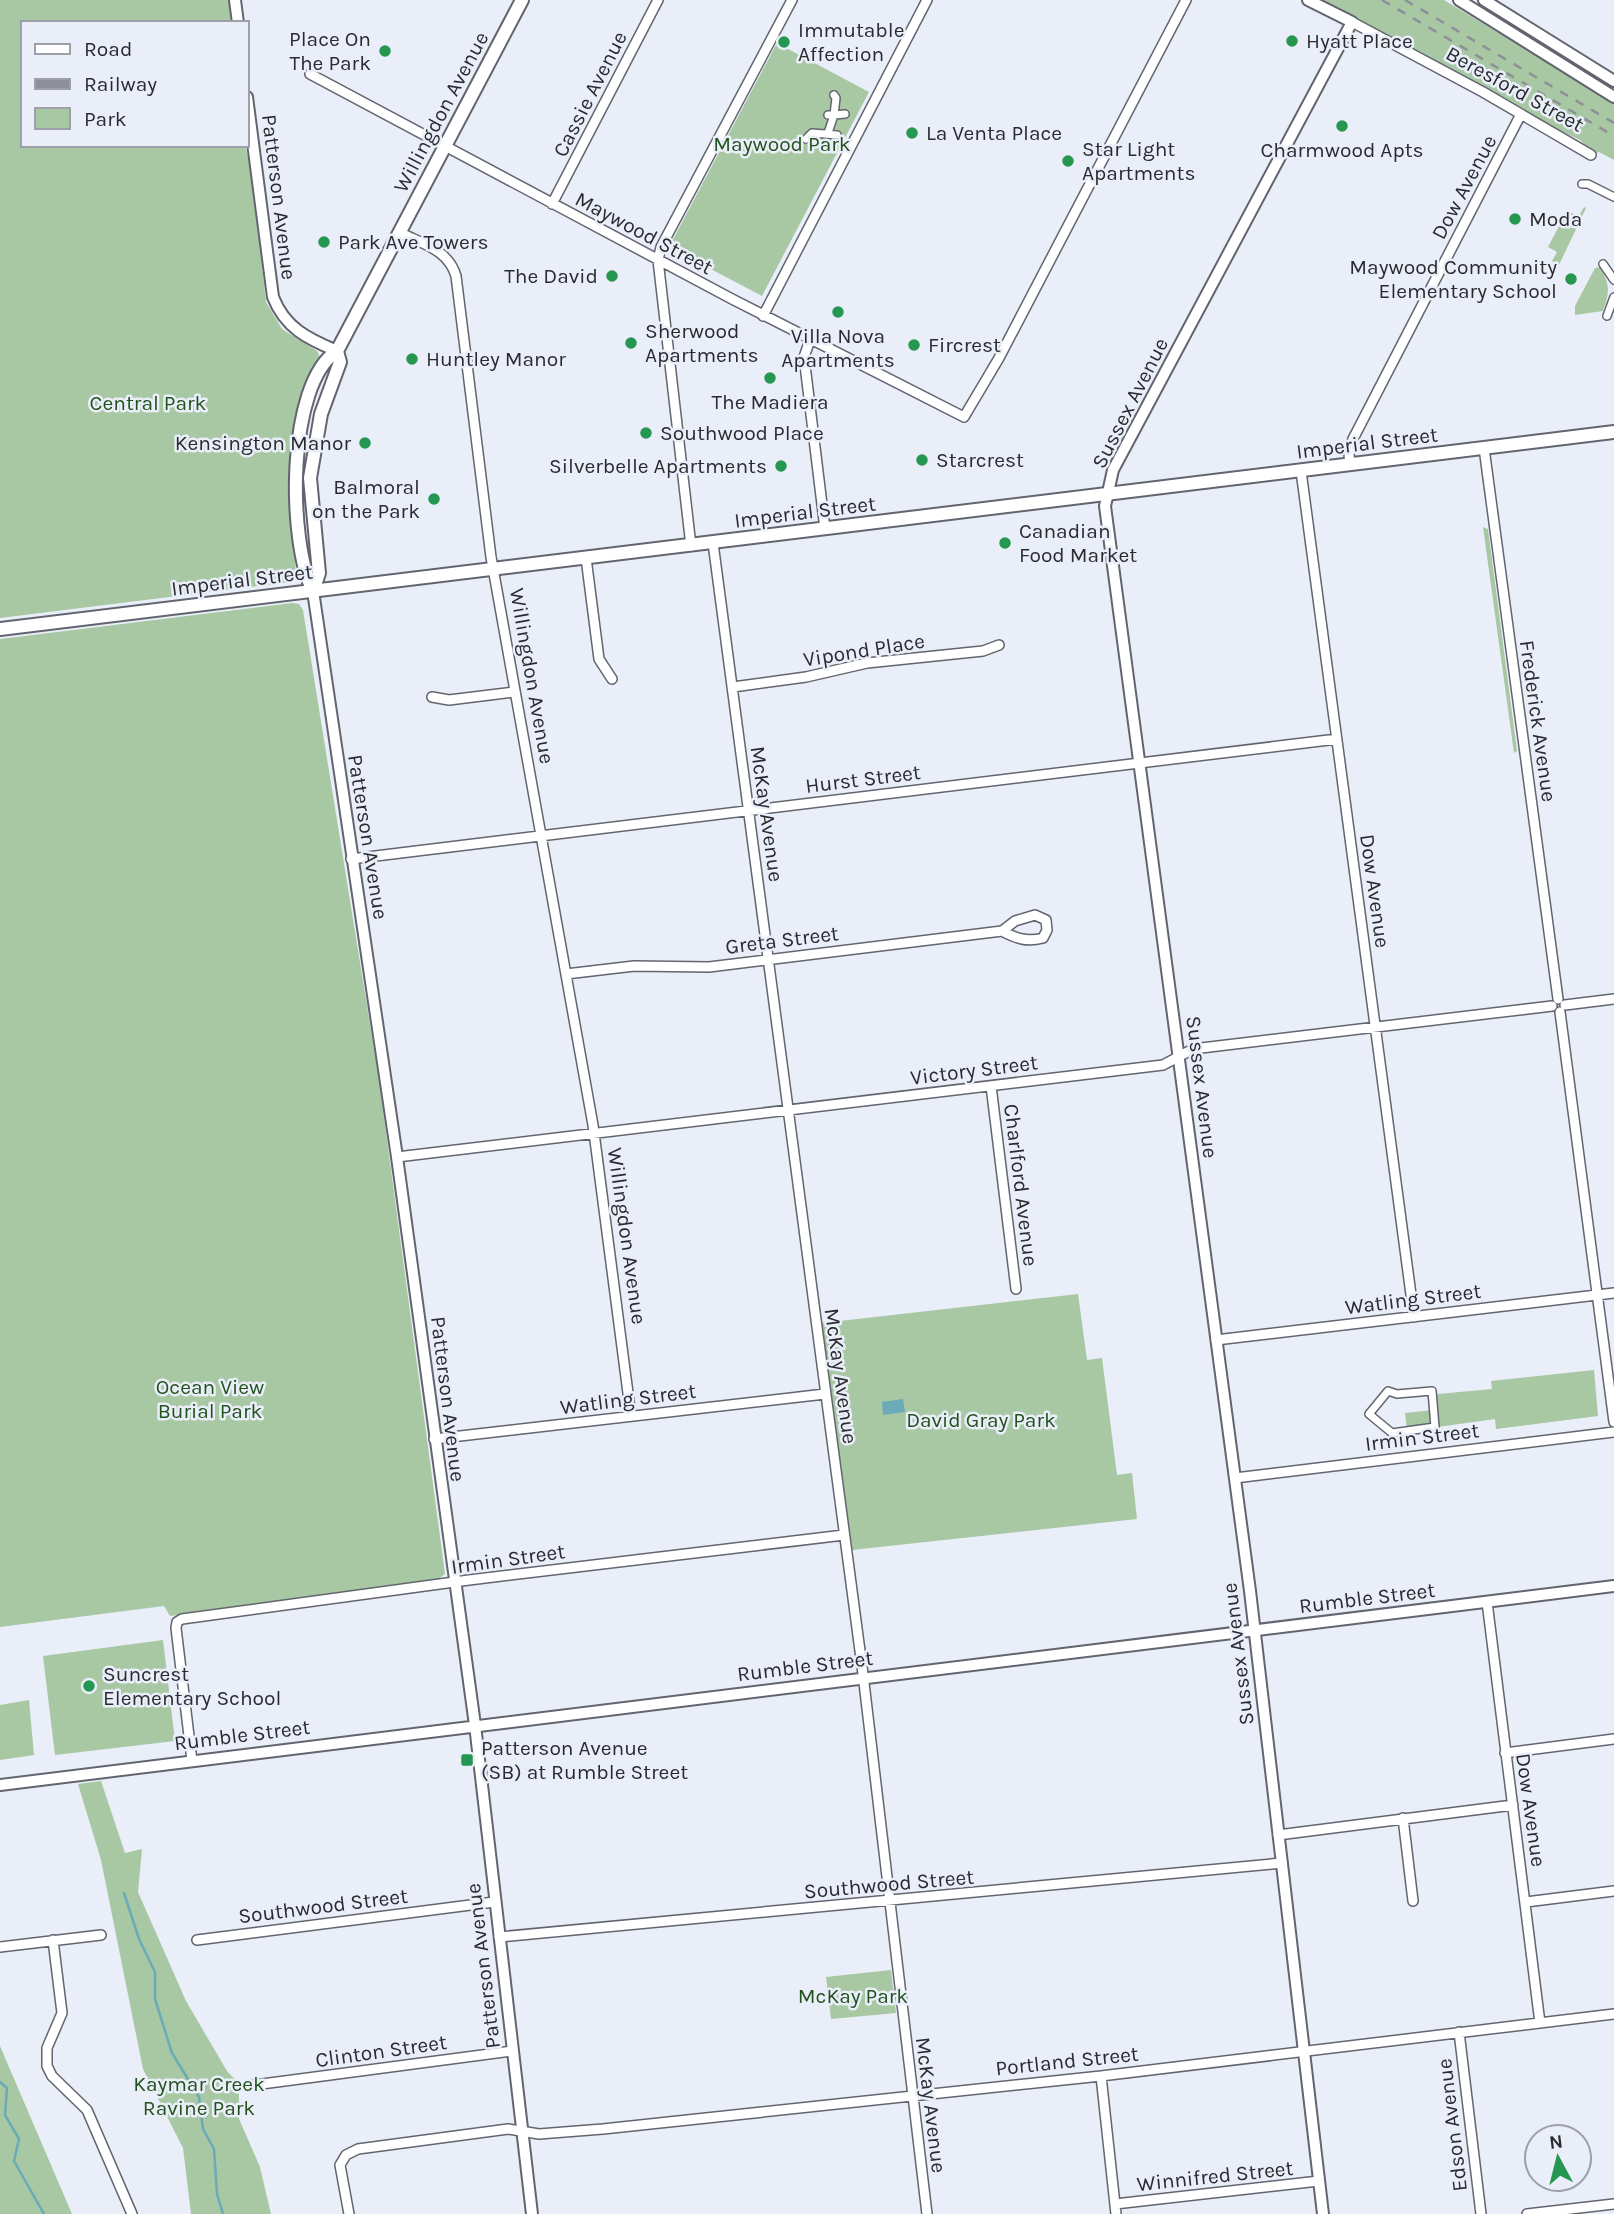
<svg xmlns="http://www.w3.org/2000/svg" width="1614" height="2214" font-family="Karla,sans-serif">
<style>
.green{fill:#a8c7a3}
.water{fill:#6aabb7}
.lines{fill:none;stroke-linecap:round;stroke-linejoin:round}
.stream{stroke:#6aabb7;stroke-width:2.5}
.pedestrian-casing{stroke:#62656f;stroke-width:10}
.minor-casing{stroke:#62656f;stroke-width:12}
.tertiary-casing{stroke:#62656f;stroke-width:14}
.secondary-casing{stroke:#62656f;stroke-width:16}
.pedestrian{stroke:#fff;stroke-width:7}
.minor{stroke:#fff;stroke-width:9}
.tertiary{stroke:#fff;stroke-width:10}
.secondary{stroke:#fff;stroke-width:12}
.rail{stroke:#8d9098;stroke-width:2.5;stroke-dasharray:9 9;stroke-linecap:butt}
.poi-dot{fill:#269751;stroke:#eaeef9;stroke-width:2.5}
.labels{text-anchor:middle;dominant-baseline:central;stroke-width:5;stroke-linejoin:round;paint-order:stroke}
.poi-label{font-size:21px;fill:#292b2f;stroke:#eaeef9;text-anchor:start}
.street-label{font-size:21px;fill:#292b2f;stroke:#eaeef9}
.park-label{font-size:21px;fill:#22521c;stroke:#eaeef9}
</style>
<rect width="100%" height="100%" fill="#eaeef9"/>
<!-- green -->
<path class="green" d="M0 0H229L232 23H23V145H245L252 176 266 302 282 329 317 351 321 359C315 378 305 395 298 414 281 465 292 519 296 571L290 582 0 618Z
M1323 0H1444L1614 103V160L1599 152 1594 154 1580 140 1527 115 1528 112Z
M777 43 869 92 762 296 669 247Z
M1584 207 1586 208 1559 265 1552 261 1557 252 1548 247 1567 211 1579 216Z
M1600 267C1610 284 1610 292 1603 311L1575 315V306L1595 268Z
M1483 527 1488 529 1517 751 1514 753Z
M292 603 299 604 303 610 379 1080 445 1574 433 1583 170 1616 164 1606 0 1627V639Z
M1078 1294 1087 1360 1102 1358 1117 1475 1132 1473 1137 1519 852 1550 822 1323Z
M1594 1370 1598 1416 1496 1429 1495 1419 1438 1427 1435 1398 1438 1394 1492 1389 1491 1381Z
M1433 1410 1435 1427 1407 1430 1405 1413Z
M163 1640 175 1741 55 1755 43 1656Z
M29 1700 34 1755 0 1760V1705Z
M101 1781 125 1853 142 1849 138 1892 186 2001 227 2071 239 2084V2119L260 2167 271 2214H191L183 2148 143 2069 101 1860 78 1784Z
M891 1970 896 2013 831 2019 826 1977Z
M0 2046 72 2214H0Z"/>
<!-- water -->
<path class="water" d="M903 1399 905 1412 883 1415 882 1402Z"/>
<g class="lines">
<!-- stream -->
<path class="stream" d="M124 1893 139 1939 155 1972V1999L172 2053 199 2097 203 2129 214 2149 217 2194 223 2214
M0 2082 7 2088 5 2115 19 2139 14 2161 44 2214"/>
<!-- pedestrian casing -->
<g class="pedestrian-casing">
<path id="pedestrian" d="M828 115H834L836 98 834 95
M828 133 834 115 845 114
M806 139 812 133 837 135
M1582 184H1588L1614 197
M1603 264 1614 280
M1607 316 1614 297
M1388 1391 1397 1394 1432 1391 1435 1427 1392 1433 1369 1414Z"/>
</g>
<!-- minor casing -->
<g class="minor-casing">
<path id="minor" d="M1352 22 1483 92 1591 155
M310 74 732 299 964 417 999 358 1186 0
M552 204 658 0
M399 232C422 244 448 249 456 276L491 557 593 1125 631 1416
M763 316 927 0
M810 340 804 357 825 529
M1484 448 1558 999
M1350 465 1349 454 1353 439 1521 114
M1301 471 1414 1317
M713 543 862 1666 927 2214
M691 546 658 260 661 247 792 0
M586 558 599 659 612 679
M733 687 806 677 867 663 983 651 999 645
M432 697 449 700 514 692
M351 859 1337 739
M566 974 634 966 709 967 1002 931C1017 939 1027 942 1043 938L1047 930 1046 920 1035 915 1015 921 1002 931
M1565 1005 1614 999
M1560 1012 1614 1422
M991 1086 1016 1289
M397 1157 1163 1065 1193 1049 1552 1006
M1216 1340 1614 1293
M434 1439 825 1394
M1235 1478 1614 1432
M1487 1602 1540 2023
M1505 1753 1614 1739
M192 1761 176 1628 177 1622 182 1619 469 1580 844 1535
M1403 1818 1413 1901
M1278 1835 1513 1805
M1526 1902 1614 1891
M499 1937 1282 1863
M53 1940 62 2013 47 2048V2066L52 2076 87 2110 132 2214
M197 1940 494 1902
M0 1947 101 1935
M1459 2032 1481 2214
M1101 2076 1116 2214
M254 2085 512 2051
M1115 2204 1319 2181
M349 2214 340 2165 346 2155 358 2149 508 2129 539 2134 603 2129 1101 2076 1614 2014
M1527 2214 1614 2204"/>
</g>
<!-- tertiary casing -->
<g class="tertiary-casing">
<path id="tertiary" d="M235 0 238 23
M1308 0 1352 22 1113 470 1105 506 1250 1591 1323 2214
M1459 0 1614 97
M1484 0 1614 81
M247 97 273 297C285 328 308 339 337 351
M313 591 397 1157 475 1725 532 2214
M0 1785 1614 1586"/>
</g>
<!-- secondary casing -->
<g class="secondary-casing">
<path id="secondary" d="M313 591C288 542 286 384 337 351L522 0
M313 591 319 573 310 478 321 414 340 362 337 351
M0 629 1614 432"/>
</g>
<!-- pedestrian -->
<use href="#pedestrian" class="pedestrian"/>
<!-- minor -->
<use href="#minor" class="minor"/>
<!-- tertiary -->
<use href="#tertiary" class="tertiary"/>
<!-- secondary -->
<use href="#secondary" class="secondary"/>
<!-- rail -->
<path class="rail" d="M1382 0 1614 136
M1405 0 1614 123"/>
</g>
<!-- markers -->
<g class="poi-dot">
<circle cx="1292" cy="41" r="7"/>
<circle cx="784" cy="42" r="7"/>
<circle cx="385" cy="51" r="7"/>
<circle cx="1342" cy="126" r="7"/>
<circle cx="912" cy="133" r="7"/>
<circle cx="1068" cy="161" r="7"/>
<circle cx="1515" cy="219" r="7"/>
<circle cx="324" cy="242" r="7"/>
<circle cx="612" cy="276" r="7"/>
<circle cx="1571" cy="279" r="7"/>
<circle cx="838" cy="312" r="7"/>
<circle cx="631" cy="343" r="7"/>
<circle cx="914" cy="345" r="7"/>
<circle cx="412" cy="359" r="7"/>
<circle cx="770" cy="378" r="7"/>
<circle cx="646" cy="433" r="7"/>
<circle cx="365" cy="443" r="7"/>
<circle cx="922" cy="460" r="7"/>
<circle cx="781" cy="466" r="7"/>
<circle cx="434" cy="499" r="7"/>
<circle cx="1005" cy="543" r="7"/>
<circle cx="89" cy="1686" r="7"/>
<rect x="460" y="1753" width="14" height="14" rx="3.5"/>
</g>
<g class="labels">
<!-- poi labels -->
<g class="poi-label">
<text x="798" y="30">Immutable<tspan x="798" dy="24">Affection</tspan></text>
<text x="371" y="39" text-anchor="end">Place On<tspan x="371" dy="24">The Park</tspan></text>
<text x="1306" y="41">Hyatt Place</text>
<text x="926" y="133">La Venta Place</text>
<text x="1082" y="149">Star Light<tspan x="1082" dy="24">Apartments</tspan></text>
<text x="1342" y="150" text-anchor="middle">Charmwood Apts</text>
<text x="1529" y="219">Moda</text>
<text x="338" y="242">Park Ave Towers</text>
<text x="1557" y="267" text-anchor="end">Maywood Community<tspan x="1557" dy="24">Elementary School</tspan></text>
<text x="598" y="276" text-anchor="end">The David</text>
<text x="645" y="331">Sherwood<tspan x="645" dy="24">Apartments</tspan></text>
<text x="838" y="336" text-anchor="middle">Villa Nova<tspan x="838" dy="24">Apartments</tspan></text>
<text x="928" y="345">Fircrest</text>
<text x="426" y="359">Huntley Manor</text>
<text x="770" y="402" text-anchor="middle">The Madiera</text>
<text x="660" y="433">Southwood Place</text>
<text x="351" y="443" text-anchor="end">Kensington Manor</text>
<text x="936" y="460">Starcrest</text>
<text x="767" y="466" text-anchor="end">Silverbelle Apartments</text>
<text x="420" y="487" text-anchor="end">Balmoral<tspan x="420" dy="24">on the Park</tspan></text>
<text x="1019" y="531">Canadian<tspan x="1019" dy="24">Food Market</tspan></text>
<text x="103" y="1674">Suncrest<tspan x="103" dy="24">Elementary School</tspan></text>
<text x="481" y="1748">Patterson Avenue<tspan x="481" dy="24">(SB) at Rumble Street</tspan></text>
</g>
<!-- street labels -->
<g class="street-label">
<text transform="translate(1515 89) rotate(29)">Beresford Street</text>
<text transform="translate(590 94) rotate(-63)">Cassie Avenue</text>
<text transform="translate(441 112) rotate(-62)">Willingdon Avenue</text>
<text transform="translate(1464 187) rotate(-62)">Dow Avenue</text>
<text transform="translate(279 197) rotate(83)">Patterson Avenue</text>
<text transform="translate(644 233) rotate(28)">Maywood Street</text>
<text transform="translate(1130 403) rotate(-63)">Sussex Avenue</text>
<text transform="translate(1367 443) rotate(-7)">Imperial Street</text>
<text transform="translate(805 512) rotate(-7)">Imperial Street</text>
<text transform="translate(242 580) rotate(-7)">Imperial Street</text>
<text transform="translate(864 650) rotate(-9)">Vipond Place</text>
<text transform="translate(532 676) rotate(80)">Willingdon Avenue</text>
<text transform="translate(1538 721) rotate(82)">Frederick Avenue</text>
<text transform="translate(863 779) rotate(-7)">Hurst Street</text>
<text transform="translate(767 814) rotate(82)">McKay Avenue</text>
<text transform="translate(368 837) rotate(81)">Patterson Avenue</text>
<text transform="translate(1375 891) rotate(82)">Dow Avenue</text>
<text transform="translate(782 940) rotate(-7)">Greta Street</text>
<text transform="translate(974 1070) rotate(-7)">Victory Street</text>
<text transform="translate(1202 1087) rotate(83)">Sussex Avenue</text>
<text transform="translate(1021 1185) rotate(83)">Charlford Avenue</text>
<text transform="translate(627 1236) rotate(82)">Willingdon Avenue</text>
<text transform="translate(1413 1299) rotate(-7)">Watling Street</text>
<text transform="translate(841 1376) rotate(82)">McKay Avenue</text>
<text transform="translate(448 1399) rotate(83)">Patterson Avenue</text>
<text transform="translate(628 1399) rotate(-7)">Watling Street</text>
<text transform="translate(1422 1437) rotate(-7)">Irmin Street</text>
<text transform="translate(508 1559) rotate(-8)">Irmin Street</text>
<text transform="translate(1367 1598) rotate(-7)">Rumble Street</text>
<text transform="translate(1238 1654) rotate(-97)">Sussex Avenue</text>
<text transform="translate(805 1666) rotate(-7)">Rumble Street</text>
<text transform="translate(242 1735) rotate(-7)">Rumble Street</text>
<text transform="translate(1531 1810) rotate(82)">Dow Avenue</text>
<text transform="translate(889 1884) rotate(-5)">Southwood Street</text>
<text transform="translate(323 1906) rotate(-7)">Southwood Street</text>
<text transform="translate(483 1966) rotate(-97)">Patterson Avenue</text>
<text transform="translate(381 2051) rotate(-8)">Clinton Street</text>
<text transform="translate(1067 2061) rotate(-6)">Portland Street</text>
<text transform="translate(931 2105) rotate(83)">McKay Avenue</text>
<text transform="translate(1452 2125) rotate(-97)">Edson Avenue</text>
<text transform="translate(1215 2176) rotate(-6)">Winnifred Street</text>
</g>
<!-- park labels -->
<g class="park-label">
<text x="782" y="144">Maywood Park</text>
<text x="148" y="403">Central Park</text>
<text x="210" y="1387">Ocean View<tspan x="210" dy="24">Burial Park</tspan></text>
<text x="981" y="1420">David Gray Park</text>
<text x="853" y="1996">McKay Park</text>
<text x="199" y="2084">Kaymar Creek<tspan x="199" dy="24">Ravine Park</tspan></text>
</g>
</g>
<!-- legend -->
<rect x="21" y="21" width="228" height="126" fill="#eaeef9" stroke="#9da0a8" stroke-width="2"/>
<rect x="35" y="44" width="35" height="10" fill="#ffffff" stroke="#9da0a8" stroke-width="2"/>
<text x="84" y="56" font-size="21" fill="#292b2f">Road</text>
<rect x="35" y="79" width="35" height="10" fill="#8d9098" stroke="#9da0a8" stroke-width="2"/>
<text x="84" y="91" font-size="21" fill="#292b2f">Railway</text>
<rect x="35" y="108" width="35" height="21" fill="#a8c7a3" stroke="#9da0a8" stroke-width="2"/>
<text x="84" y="126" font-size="21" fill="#292b2f">Park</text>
<!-- north arrow -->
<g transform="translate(1558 2158) rotate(353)"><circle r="33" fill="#eaeef9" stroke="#9da0a8" stroke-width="2"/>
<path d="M0-5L12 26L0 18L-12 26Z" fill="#269751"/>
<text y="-10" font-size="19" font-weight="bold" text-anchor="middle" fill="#292b2f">N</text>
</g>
</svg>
